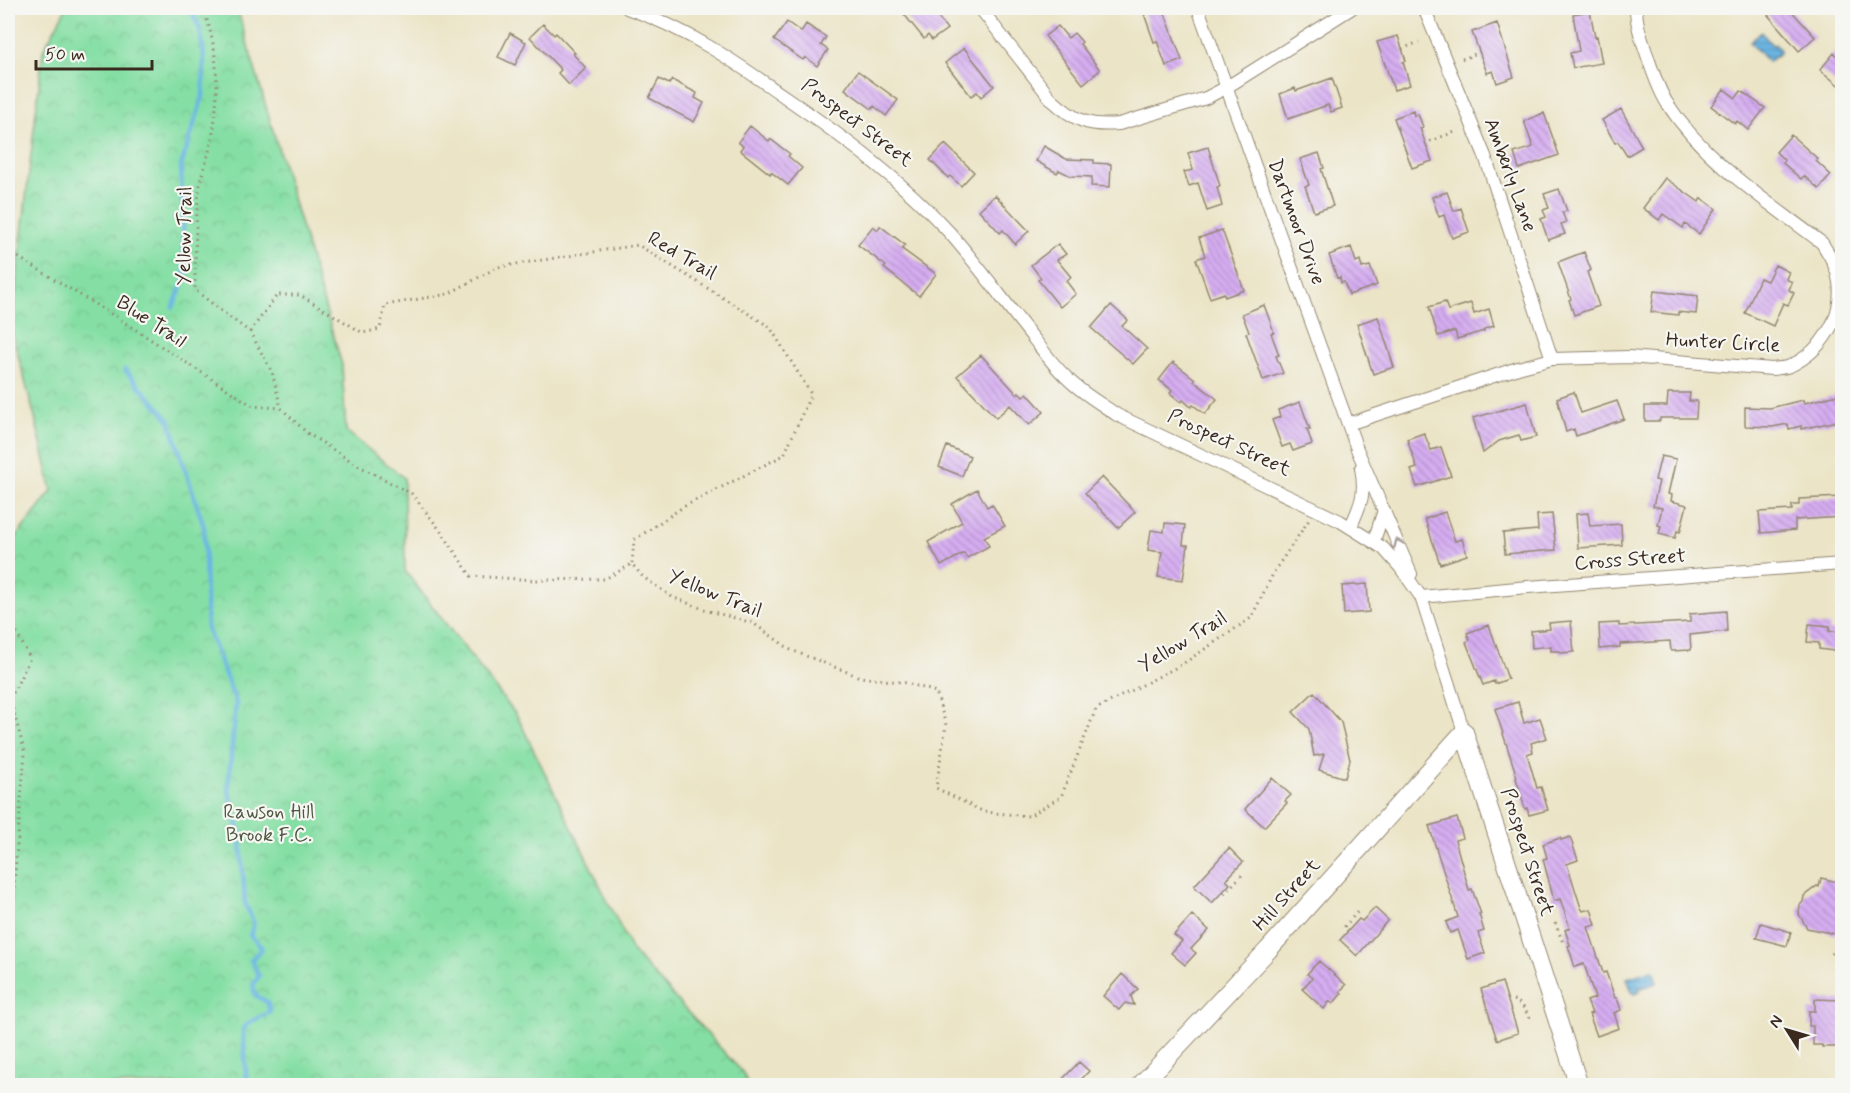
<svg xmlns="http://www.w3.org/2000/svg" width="1850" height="1093" font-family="Mynerve,sans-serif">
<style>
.park{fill:url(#park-crowns);stroke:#608461;stroke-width:1.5}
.water{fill:url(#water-rules);stroke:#537080;stroke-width:1.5}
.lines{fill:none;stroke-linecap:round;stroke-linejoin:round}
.stream{stroke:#6bb6e3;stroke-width:4.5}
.building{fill:url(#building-back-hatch)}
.street-casing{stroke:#938772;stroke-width:14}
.secondary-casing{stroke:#938772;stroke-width:20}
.path{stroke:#938772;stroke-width:3;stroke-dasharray:1.5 4.5;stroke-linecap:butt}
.street{stroke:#fff;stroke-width:12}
.secondary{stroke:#fff;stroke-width:18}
.oneway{stroke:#a79f9a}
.labels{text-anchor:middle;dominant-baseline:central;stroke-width:4.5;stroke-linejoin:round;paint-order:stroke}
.street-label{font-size:20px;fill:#3b2a1e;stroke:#f6f6f2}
.park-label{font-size:20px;fill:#4e5740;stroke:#f6f6f2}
</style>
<defs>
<pattern id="park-crowns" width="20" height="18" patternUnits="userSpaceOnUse" patternTransform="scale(1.5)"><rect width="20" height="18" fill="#85dfa4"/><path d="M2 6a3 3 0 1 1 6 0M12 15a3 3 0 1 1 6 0" fill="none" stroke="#74c08d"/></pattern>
<pattern id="water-rules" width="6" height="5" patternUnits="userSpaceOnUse" patternTransform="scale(1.5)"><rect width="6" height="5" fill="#6bb6e3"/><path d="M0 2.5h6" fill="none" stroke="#5994b7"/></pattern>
<pattern id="building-back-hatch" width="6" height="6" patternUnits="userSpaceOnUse" patternTransform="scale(1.5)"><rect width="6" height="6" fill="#d6adf2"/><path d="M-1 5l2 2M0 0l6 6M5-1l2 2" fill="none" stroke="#af8dc3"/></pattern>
</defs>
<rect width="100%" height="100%" fill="#f6f6f2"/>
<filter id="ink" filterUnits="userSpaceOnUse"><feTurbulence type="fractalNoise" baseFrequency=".0167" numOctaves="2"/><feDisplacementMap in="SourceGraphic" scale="12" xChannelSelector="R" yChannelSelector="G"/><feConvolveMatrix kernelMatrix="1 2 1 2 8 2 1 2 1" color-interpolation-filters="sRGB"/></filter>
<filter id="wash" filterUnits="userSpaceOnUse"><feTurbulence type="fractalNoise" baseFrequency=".008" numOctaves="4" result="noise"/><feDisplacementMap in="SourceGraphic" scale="24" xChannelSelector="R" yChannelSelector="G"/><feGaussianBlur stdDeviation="1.35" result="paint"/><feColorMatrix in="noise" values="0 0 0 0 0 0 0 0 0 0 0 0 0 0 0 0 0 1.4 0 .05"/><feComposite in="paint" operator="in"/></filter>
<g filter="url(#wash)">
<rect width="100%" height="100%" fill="#ebe4c6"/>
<!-- park -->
<path class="park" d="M66 8H237L342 365 346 431 404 478 405 571 517 716 632 951 743 1073 748 1085H8V547L52 491 35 418 11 329 43 51Z"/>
<!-- water -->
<path class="water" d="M1761 32 1773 46 1775 44 1780 50 1779 53 1768 62 1750 42Z
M1653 970 1657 983 1638 989 1639 992 1634 994 1632 992 1627 978Z"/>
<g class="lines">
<!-- stream -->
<path class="stream" d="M173 307 185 279 181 166 203 96 204 57 200 29 190 8
M125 370 169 419 204 527 207 628 236 703 228 788 240 834 245 903 254 924 250 935 262 948 251 960 259 976 253 984 255 995 267 1002 270 1012 250 1022 243 1029 247 1086"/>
</g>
<g id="blocks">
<!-- building -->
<path class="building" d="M899 8H931L947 29 932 40 928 35 924 39Z
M1142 8H1163L1182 60 1166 66 1157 41 1154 42Z
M1777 8H1789L1815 37 1799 51 1768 15Z
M1590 11 1595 37 1597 36 1602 63 1573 68 1570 53 1579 51 1573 14Z
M787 22 801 32 806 24 826 37 821 45 828 50 817 66 805 57 803 60 774 40Z
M1497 23 1514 77 1497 83 1493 71 1487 73 1472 32Z
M543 24 554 35 556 33 575 53 573 54 586 68 569 85 558 73 561 70 530 37Z
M1058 26 1068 38 1074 33 1082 42 1080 44 1100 70 1083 84 1045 36Z
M510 33 526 42 515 65 498 57Z
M1398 36 1406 61 1403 62 1410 85 1394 90 1377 42Z
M964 48 994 86 981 97 977 92 971 96 945 63Z
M1834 53 1842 61V88L1820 70Z
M858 71 898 100 886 116 874 106 872 109 845 89Z
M1332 78 1342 108 1331 112 1328 105 1288 119 1280 94 1295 88 1296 91Z
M659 79 669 84 672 80 697 93 695 98 704 103 694 122 649 98Z
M1724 89 1736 98 1741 91 1765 108 1748 130 1737 121 1735 124 1711 106Z
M1621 109 1642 147 1627 156 1618 142 1615 143 1602 120Z
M1413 111 1414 116 1418 114 1423 127 1420 128 1432 161 1412 168 1394 118Z
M1544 113 1559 155 1519 169 1514 153 1533 147 1524 121Z
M750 126 769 141 770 139 790 154 788 156 802 168 788 185 771 172 770 174 740 150 743 146 738 142Z
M1791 135 1818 159 1816 161 1831 175 1819 189 1804 176 1801 179 1783 163 1784 160 1776 152Z
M945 144 974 172 961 186 950 176 948 178 930 160Z
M1044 146 1066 159 1094 160V163L1111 164 1110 187 1091 186 1092 177 1071 176 1059 170 1057 173 1036 161Z
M1208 147 1220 186 1217 187 1222 206 1207 211 1198 183 1189 186 1184 172 1193 170 1188 153Z
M1319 153 1324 168 1321 169 1333 206 1314 212 1305 186 1309 185 1300 159Z
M1665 178 1699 202 1701 198 1716 209 1699 234 1685 224 1683 228 1663 214 1659 220 1643 208Z
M1559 189 1567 211 1562 212 1566 222 1561 224 1565 234 1548 240 1541 219 1546 217 1543 210 1549 208 1544 194Z
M1447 192 1454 211 1461 208 1469 232 1452 238 1444 215 1439 217 1432 197Z
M995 195 1029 231 1015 244 1003 230 1000 233 979 210Z
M873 226 878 230 880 226 905 245 902 249 936 274 919 296 884 268 886 266 858 245Z
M1222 230 1244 290 1225 297 1224 293 1210 298 1196 259 1205 256 1199 238Z
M1058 244 1066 254 1057 260 1071 277 1066 281 1076 294 1060 307 1038 280 1041 278 1031 265Z
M1351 247 1356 262 1360 260 1362 268 1370 266 1377 285 1349 295 1344 282 1341 283 1340 277 1337 278 1329 255Z
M1584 252 1591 270 1587 272 1599 306 1574 315 1569 300 1571 299 1558 262Z
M1775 265 1789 272 1786 279 1792 282 1789 290 1794 293 1788 305 1783 303 1773 326 1745 313 1760 278 1767 281Z
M1654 291 1698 296 1696 314 1678 312V315L1651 312Z
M1445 302 1448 310 1471 303 1474 314 1489 309 1494 326 1484 329V331L1457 339 1455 331 1438 336 1429 307Z
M1111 305 1128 320 1122 326 1147 349 1133 364 1091 328Z
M1264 305 1274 332 1271 333 1279 355 1276 356 1283 373 1263 380 1246 333 1249 332 1242 314Z
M1378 317 1394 367 1373 374 1357 324Z
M981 355 1017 394 1019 392 1023 396 1027 393 1044 412 1029 425 1010 405 996 418 957 376Z
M1173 362 1195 379 1194 381 1217 399 1205 414 1193 405 1191 407 1183 400 1181 402 1170 393 1172 390 1159 380Z
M1574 392 1581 413 1617 401 1624 419 1576 436 1574 429 1566 432 1557 398Z
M1668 393H1690L1689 401H1697L1696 418H1660V421H1645V406H1667Z
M1842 394V420L1801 429V426L1789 429 1788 424 1772 427 1745 426V407L1770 408 1803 400 1804 403Z
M1300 402 1310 429H1307L1312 444 1293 451 1290 444 1282 447 1272 420 1280 417 1278 410Z
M1527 403 1536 437 1521 441 1519 435 1499 441 1483 453 1473 418Z
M1424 433 1431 450 1441 447 1451 476 1417 487 1411 470 1417 468 1407 439Z
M947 446 970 456 962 476 939 467Z
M1661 456 1676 459 1668 494 1672 495 1671 501 1687 505 1680 532 1677 531 1675 538 1659 534 1661 526 1658 525 1662 508 1653 506 1659 481 1655 480Z
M1102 477 1135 512 1118 528 1085 493Z
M977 489 987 507 992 504 1005 526 984 537 989 546 967 558 964 553 941 566 928 542 962 522 952 504Z
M1842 497V517L1795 520V530L1761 533 1759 512 1792 510V505H1799V499Z
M1445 512 1455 541 1462 539 1467 555 1440 564 1425 519Z
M1588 513 1590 526 1621 524 1622 545 1578 548 1576 514Z
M1552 514 1556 550 1505 554 1503 533 1538 530 1537 515Z
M1165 523 1185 525 1183 545H1188L1183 580 1158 577 1162 552 1148 550 1151 530 1164 532Z
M1367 584 1369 612 1344 614 1342 586Z
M1726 611 1727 631 1690 635 1691 650 1671 651 1670 641 1620 644V647L1600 649 1599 624 1619 623V626L1690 622V614Z
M1571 621 1574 652 1560 653V651H1551V646L1532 648 1531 631 1550 629 1549 623Z
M1809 624 1830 626 1829 631 1842 632 1841 652 1819 649V643L1807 642Z
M1489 625 1508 679 1495 684 1494 681 1483 685 1466 642 1470 640 1467 633Z
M1314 692 1341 722 1350 760 1345 778 1319 770 1324 754 1314 756 1309 729 1293 712Z
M1518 702 1524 723 1540 718 1547 738 1531 743 1533 752 1527 754 1537 788 1541 787 1548 810 1529 815 1527 808 1525 809 1516 778 1517 777 1495 709Z
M1272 778 1291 795 1285 801 1287 803 1264 827 1245 809Z
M1457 818 1463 838 1455 840 1469 890 1472 889 1481 914H1479L1484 931 1478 933 1485 953 1468 959 1458 930 1450 933 1446 922 1458 917 1429 826Z
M1570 837 1578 860 1567 864 1581 908 1583 911 1591 909 1596 925 1588 927 1603 973 1606 972 1615 998H1617L1621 1010 1614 1013 1619 1028 1597 1036 1589 1014 1592 1013 1587 1001 1595 998 1584 964 1575 967 1568 946 1570 945 1565 930 1570 928 1560 899 1554 901 1543 859 1547 858 1543 844 1560 838 1561 840Z
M1229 848 1243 862 1226 880 1230 884 1212 903 1194 886Z
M1821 878 1842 883 1838 914 1842 915 1840 935 1807 928 1799 914 1800 905 1803 902 1804 896 1817 886 1819 887Z
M1375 908 1388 920 1357 956 1340 940 1359 919 1362 921Z
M1192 915 1209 930 1191 949 1196 953 1185 965 1171 953 1182 941 1174 935Z
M1761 923 1791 932 1787 946 1756 938Z
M1319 961 1346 985 1340 991 1342 993 1333 1004 1330 1001 1324 1009 1302 989 1312 978 1307 974Z
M1122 974 1138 989 1131 996 1134 1005 1125 1003 1119 1010 1103 996Z
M1502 982 1518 1033 1497 1040 1481 989Z
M1815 999 1842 1000 1841 1047H1822V1045H1813V1026H1809V1011H1815Z
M1079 1062 1089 1071 1075 1086H1056Z"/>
</g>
</g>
<g filter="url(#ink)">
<use href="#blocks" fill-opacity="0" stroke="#938772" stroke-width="1.5"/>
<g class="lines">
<!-- street casing -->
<g class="street-casing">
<path id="street" d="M627 8C686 28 737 63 788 99 846 139 901 180 949 232 979 266 1005 303 1034 339 1044 352 1054 366 1066 377 1080 392 1100 403 1117 415L1340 521 1383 548 1400 567 1421 597 1464 732
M980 8 1052 100C1074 120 1088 127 1119 124L1206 98 1227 87 1352 8
M1198 8 1357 449 1411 574
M1424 8 1485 156 1552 359
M1348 424 1518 368 1552 359 1629 357 1772 369C1778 368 1785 368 1790 366 1822 351 1844 317 1839 282 1837 267 1830 256 1822 243 1767 201 1705 162 1667 103 1657 87 1652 69 1646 52 1641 37 1636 23 1636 8
M1351 526C1361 504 1366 493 1361 468
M1374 541 1384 510
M1421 597 1528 587 1842 564"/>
</g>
<!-- secondary casing -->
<g class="secondary-casing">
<path id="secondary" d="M1140 1086 1268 950 1464 732 1579 1086"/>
</g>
<!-- path -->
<path class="path" d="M203 8C220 53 220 101 210 148 207 160 202 172 200 184 195 219 195 254 195 290L224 313 250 332 272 372 281 408 307 433 359 466 412 494 443 534 471 576 536 580 605 579 632 564 643 577 672 597 709 611 753 623 791 650 860 677 907 683 936 692 946 725 936 788 984 812 1029 816 1061 797 1096 709 1181 665 1251 618 1275 570 1309 520
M1402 49 1419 42
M1462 59 1480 52
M1430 141 1455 132
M8 251 116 317 253 406 281 408
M250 332 277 295H300L363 333 380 329 385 305 448 294 498 267 638 245 770 327 811 394 784 455 683 507 634 540 632 563
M8 617 30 658 10 699 25 753 13 895 8 901
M1220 894 1222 896 1242 875
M1840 901 1842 902
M1555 923 1564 945
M1348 931 1344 927 1360 909
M1831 954 1842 941
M1513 1000C1522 1003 1526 1011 1530 1019"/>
<!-- street -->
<use href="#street" class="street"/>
<!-- secondary -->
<use href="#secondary" class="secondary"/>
</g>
<!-- one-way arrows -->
<defs><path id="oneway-chevron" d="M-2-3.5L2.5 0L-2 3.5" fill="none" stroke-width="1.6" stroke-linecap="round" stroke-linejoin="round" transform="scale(1.5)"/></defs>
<use class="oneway" href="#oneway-chevron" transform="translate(1398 543) rotate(-113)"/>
</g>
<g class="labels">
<!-- street labels -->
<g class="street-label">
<text transform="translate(857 123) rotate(37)">Prospect Street</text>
<text transform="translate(1510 175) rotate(70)">Amberly Lane</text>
<text transform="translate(1296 222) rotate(70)">Dartmoor Drive</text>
<text transform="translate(185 236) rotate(-89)">Yellow Trail</text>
<text transform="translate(682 256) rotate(30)">Red Trail</text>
<text transform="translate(151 322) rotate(33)">Blue Trail</text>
<text transform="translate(1723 343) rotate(3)">Hunter Circle</text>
<text transform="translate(1229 443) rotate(25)">Prospect Street</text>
<text transform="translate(1630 560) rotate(-4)">Cross Street</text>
<text transform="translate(715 594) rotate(22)">Yellow Trail</text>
<text transform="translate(1183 642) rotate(-31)">Yellow Trail</text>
<text transform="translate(1527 852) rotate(72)">Prospect Street</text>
<text transform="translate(1287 895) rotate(-48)">Hill Street</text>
</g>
<!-- park labels -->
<g class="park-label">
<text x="269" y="812">Rawson Hill<tspan x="269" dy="23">Brook F.C.</tspan></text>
</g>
</g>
<!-- margin -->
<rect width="1850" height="1093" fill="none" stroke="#f6f6f2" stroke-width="30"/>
<!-- north arrow -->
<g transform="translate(1787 1030) rotate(307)" stroke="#f6f6f2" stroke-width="4.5" paint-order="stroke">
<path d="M0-4.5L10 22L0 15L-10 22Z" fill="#3b2a1e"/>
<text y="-9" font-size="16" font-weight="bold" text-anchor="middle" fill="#3b2a1e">N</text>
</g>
<!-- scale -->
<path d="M36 60v9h116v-9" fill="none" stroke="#3b2a1e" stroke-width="3"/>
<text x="45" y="60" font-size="18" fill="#3b2a1e" stroke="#f6f6f2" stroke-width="4.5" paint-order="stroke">50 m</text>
</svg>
